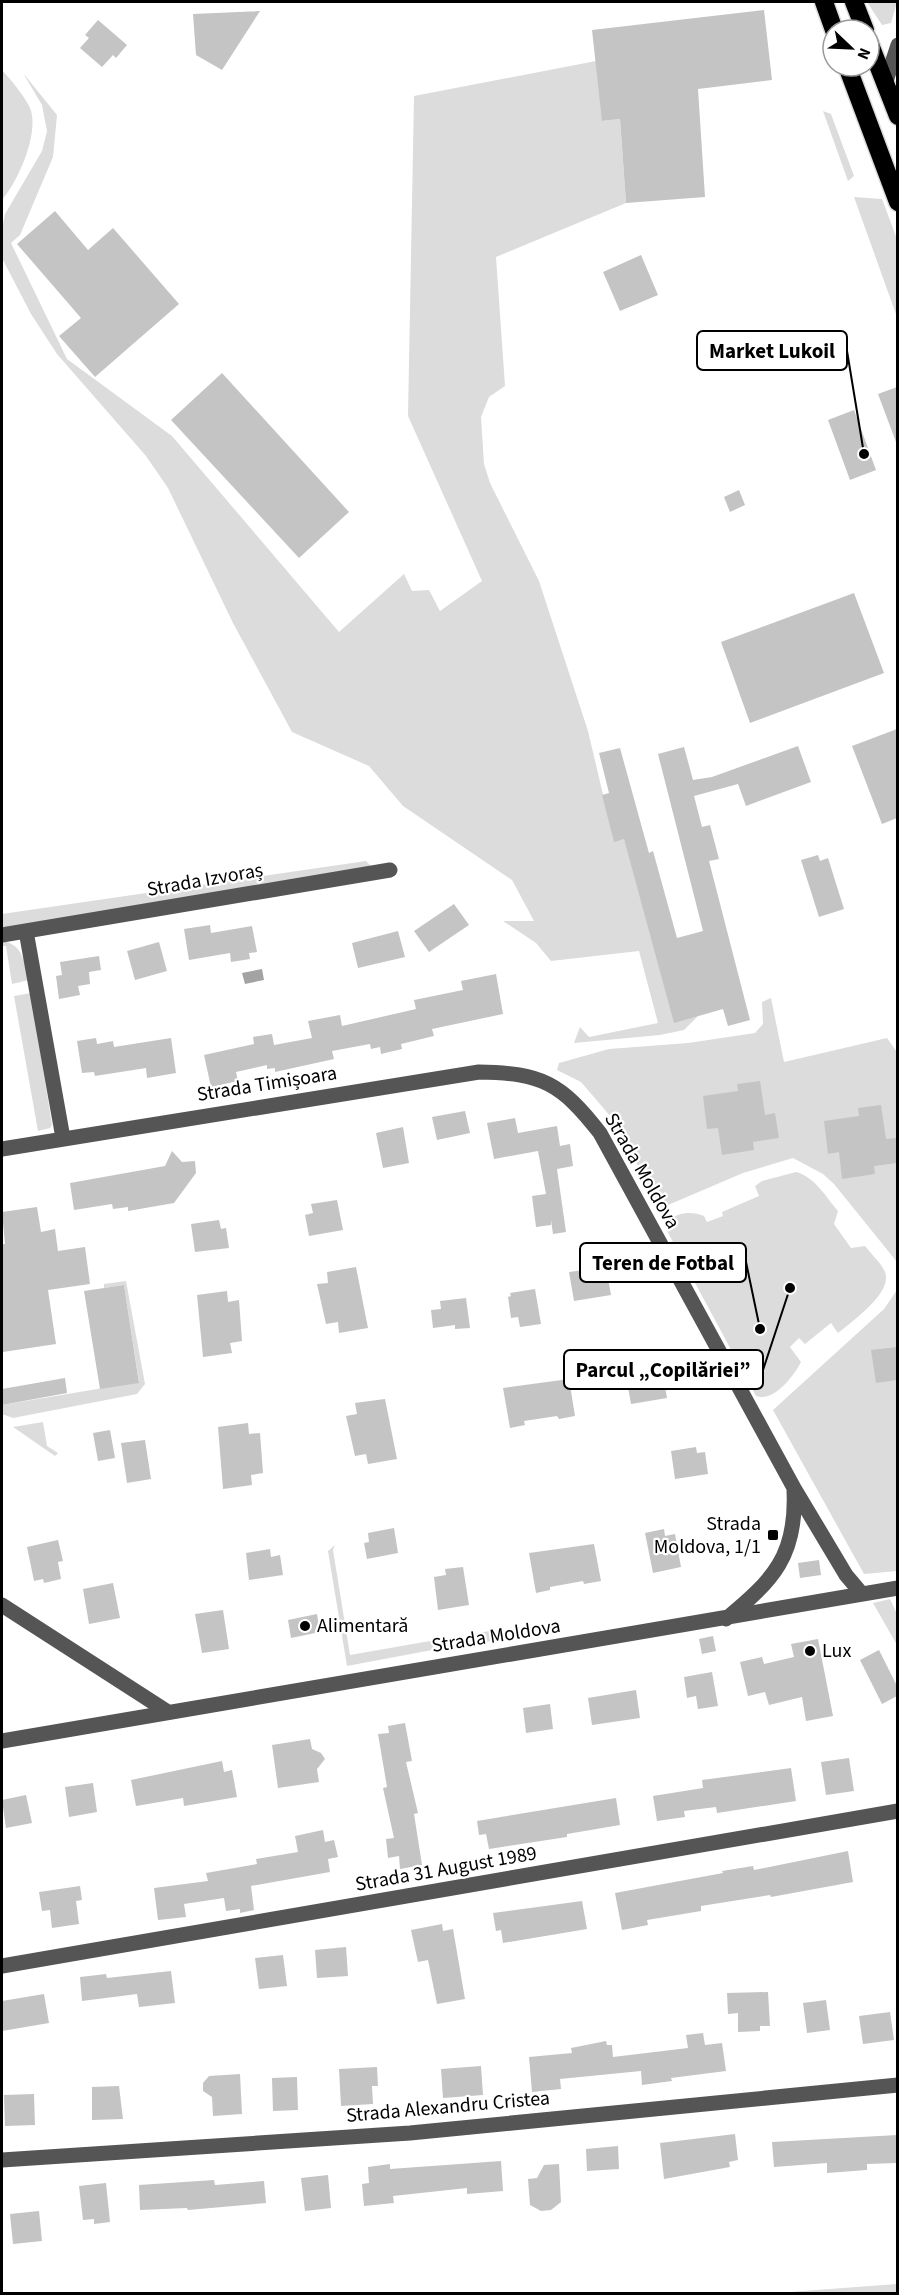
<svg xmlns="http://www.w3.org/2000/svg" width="899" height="2295" font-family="'Source Sans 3',sans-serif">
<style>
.green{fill:#dcdcdc}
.water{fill:#a3a3a3}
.building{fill:#c4c4c4}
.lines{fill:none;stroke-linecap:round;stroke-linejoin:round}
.highway-casing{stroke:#dbdbdb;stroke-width:21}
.minor{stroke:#555;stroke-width:15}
.highway{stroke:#000;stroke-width:18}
.poi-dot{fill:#000;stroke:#fff;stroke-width:2}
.labels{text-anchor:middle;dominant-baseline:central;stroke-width:4.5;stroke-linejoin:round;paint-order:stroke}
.street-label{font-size:20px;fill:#000;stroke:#fff}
.poi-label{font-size:20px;fill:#000;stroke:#fff;text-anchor:start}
.leader{fill:none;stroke:#000;stroke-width:2}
.callout-dot{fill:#000;stroke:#fff;stroke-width:2}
.callout{fill:#fff;stroke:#000;stroke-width:2}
.callout-label{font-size:21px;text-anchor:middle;font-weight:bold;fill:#000}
</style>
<rect width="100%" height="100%" fill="#fff"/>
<!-- green -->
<path class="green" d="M867 2H897L891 23 882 25Z
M596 61 603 121 620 119 626 203 496 257 505 386 489 397 481 417 484 464 490 483 539 581 588 731 614 841 624 839 698 1016 684 1030 660 1035 574 1043 580 1027 589 1037 658 1023 639 951 551 961 536 943 503 921H534L512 880 403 806 369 766 292 732 233 623 168 488 146 456 57 354 31 314 2 258V229L5 214 42 151 47 131 42 105 23 73 57 115 53 157 20 235 11 243 67 359 172 436 339 632 404 574 412 591 429 590 440 611 482 581 408 416 414 96Z
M2 70C11 80 24 95 30 108 40 132 18 182 2 200Z
M823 111 831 114 854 176 848 181Z
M854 197 882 199 897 239V317Z
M366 861 372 867 2 928V914Z
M2 941C23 944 24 962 29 980L12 984 6 946H2Z
M31 993 52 1125 50 1128 38 1131 14 996Z
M771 998 784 1062 887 1038 897 1052V1262L834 1184 823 1174 793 1158 743 1173 661 1208 611 1117 581 1082 557 1070 559 1063 609 1049 688 1043 755 1033 763 1024 762 1002Z
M796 1172C815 1177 826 1197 838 1211L834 1224 851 1248 865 1246C871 1254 882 1264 885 1272 893 1293 852 1321 838 1333L831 1323 805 1344 799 1338 790 1347 801 1362C794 1376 773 1403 756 1396L666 1229 668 1221C678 1212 692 1211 704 1216L707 1222 723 1216 722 1212 759 1196 755 1186 762 1181Z
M126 1281 145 1384 137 1394 13 1418 2 1414V1405L139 1382 124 1285 104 1288V1284Z
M897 1290V1571L864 1574 773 1410 884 1309Z
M43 1422 47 1446 58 1453 55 1456 13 1427Z
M335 1545 333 1550 350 1655 447 1638 448 1647 347 1666 328 1551Z
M890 1599 897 1614V1645L873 1603Z
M497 1630 496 1640 472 1645 470 1634Z
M897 2284V2293H776Z"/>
<!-- water -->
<path class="water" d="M262 969 264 980 245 984 242 973Z"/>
<!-- building -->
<path class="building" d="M764 10 772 80 698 89 705 197 626 203 620 119 602 121 592 30Z
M260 11 222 70 196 55 193 14Z
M98 20 127 45 116 58 113 55 102 67 80 48 89 38 85 35Z
M55 211 88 250 113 228 179 304 95 377 59 336 81 318 17 244Z
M641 255 658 295 620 311 603 272Z
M222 373 349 512 299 558 171 420Z
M897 387V442H896L878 394Z
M854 410 876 470 850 480 828 420Z
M739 490 745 505 730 512 724 497Z
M854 593 884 673 750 723 721 642Z
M897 729V818L882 824 852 746Z
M798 746 811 782 746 806 738 784 694 796 702 827 710 825 719 859 709 861 750 1020 728 1026 723 1009 674 1023 624 839 614 842 602 795 609 793 599 753 620 748 649 853 653 851 677 938 703 931 658 754 684 747 693 780 712 777Z
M818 855 820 861 828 858 844 909 819 917 801 860Z
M454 904 469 925 429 952 414 931Z
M210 925 211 933 252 926 257 952 249 953 250 959 231 962 230 953 189 960 184 929Z
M398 931 405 957 358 968 352 943Z
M159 942 167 971 135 980 127 951Z
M99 956 101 970 89 972 90 984 78 986 80 995 59 999 56 976 62 975 60 962Z
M496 974 503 1014 432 1029 434 1036 401 1044 402 1049 381 1054 380 1047 371 1049 370 1044 332 1051 334 1059 275 1072V1068L267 1069V1065L236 1072 238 1081 211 1087 204 1055 254 1044 253 1037 272 1034 274 1045 312 1038 308 1021 340 1015 342 1026 416 1009 414 1000 463 990 461 981Z
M96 1038 97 1044 113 1041 114 1047 171 1038 176 1073 147 1078 146 1068 95 1076 94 1072 82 1073 77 1041Z
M760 1081 765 1115 775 1113 779 1138 753 1142 754 1150 722 1155 718 1128 707 1129 703 1096 738 1091 737 1084Z
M881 1105 886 1139 896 1138 897 1163 874 1166 875 1174 842 1179 839 1152 828 1154 824 1121 859 1116 858 1108Z
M465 1111 470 1133 437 1140 432 1117Z
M515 1118 518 1133 557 1126 560 1146 570 1144 573 1166 557 1169 566 1232 553 1234 551 1220V1225L536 1227 532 1196 546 1194 538 1151 494 1159 487 1123Z
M403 1127 409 1163 383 1168 376 1133Z
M172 1151 182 1162 195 1161 196 1173 174 1203 128 1211V1207L113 1209 112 1204 74 1210 70 1183 165 1166Z
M337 1200 343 1230 309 1236 305 1215 313 1213 311 1204Z
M37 1207 41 1232 55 1229 58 1251 85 1247 90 1284 48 1290 56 1344 3 1352 2 1244H5L2 1212Z
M219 1220 221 1229 226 1228 229 1248 195 1252 191 1224Z
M356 1267 368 1328 339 1333 338 1322 326 1324 317 1284 328 1283 327 1272Z
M606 1267 611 1295 574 1301 569 1272Z
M124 1285 139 1383 100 1389 84 1291Z
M535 1289 541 1324 520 1327 518 1317 511 1318 508 1297 511 1296 510 1293Z
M227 1291 228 1302 239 1300 242 1341 230 1343 232 1353 203 1357 197 1295Z
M466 1298 470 1328 455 1329V1325L433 1328 431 1310 441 1309 440 1301Z
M897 1347V1380L876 1383 871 1350Z
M662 1370 667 1398 631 1404 626 1376Z
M65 1378 67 1393 2 1405V1389Z
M569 1379 575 1416 559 1419 557 1416 524 1421 525 1425 510 1428 503 1388Z
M385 1399 397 1459 368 1464 366 1454 355 1456 346 1416 357 1414 355 1403Z
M248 1423 249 1434 260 1433 263 1473 251 1475 252 1485 223 1489 218 1427Z
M110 1430 115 1458 98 1461 93 1433Z
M145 1440 151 1479 127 1483 121 1443Z
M696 1447 697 1453 705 1452 708 1474 675 1479 671 1451Z
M394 1528 398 1553 367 1559 364 1543 369 1542 368 1533Z
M664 1529 665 1536 675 1534 681 1567 653 1573 645 1533Z
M58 1540 63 1561 58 1562 61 1579 44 1583 43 1579 34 1581 27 1547Z
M594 1544 601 1581 584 1584 583 1581 550 1587V1590L536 1593 529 1553Z
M270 1549 271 1557 280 1555 283 1575 249 1580 246 1553Z
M819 1560 821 1575 800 1578 798 1563Z
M463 1567 469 1605 438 1610 434 1577 446 1575 445 1569Z
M113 1583 120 1618 89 1624 83 1589Z
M223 1610 229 1649 202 1653 195 1614Z
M317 1614 320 1632 291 1638 288 1620Z
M713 1636 716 1651 702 1654 699 1639Z
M818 1639 833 1716 806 1721 802 1697 769 1705 765 1692 748 1696 740 1662 762 1657 764 1664 794 1657 791 1644Z
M879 1650 897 1686V1696L882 1704 860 1660Z
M712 1672 718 1706 698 1709 696 1696 687 1698 684 1677Z
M636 1690 640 1718 592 1725 588 1698Z
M550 1704 553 1729 526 1733 523 1708Z
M405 1723 412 1761 406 1762 418 1813 414 1814 422 1865 400 1869 399 1856 388 1858 386 1839 394 1838 383 1788 387 1787 378 1734 389 1733 388 1726Z
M310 1739 312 1749 321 1753 325 1759 317 1769 319 1782 278 1788 272 1745Z
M849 1758 854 1791 826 1795 821 1762Z
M222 1761 224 1772 232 1770 237 1797 184 1806 183 1798 136 1806 131 1780Z
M791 1768 796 1801 717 1813 716 1807 684 1811 685 1817 657 1821 653 1796 703 1788 702 1780Z
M93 1783 97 1812 69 1817 65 1787Z
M26 1795 32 1823 6 1828 2 1800Z
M616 1798 620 1825 567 1834V1837L489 1849 486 1834 479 1835 477 1821Z
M323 1830 325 1842 334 1840 338 1857 328 1859 330 1872 251 1886 254 1910 240 1913V1909L226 1911 224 1898 184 1904 186 1917 158 1920 154 1888 208 1881 206 1873 257 1864 256 1859 298 1852 295 1836Z
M848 1851 853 1882 771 1897 770 1895 701 1906V1911L647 1920 648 1925 622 1930 615 1893 723 1873 722 1871 753 1866 754 1870Z
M80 1886 82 1900 76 1901 79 1924 52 1928 50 1910 42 1911 39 1892Z
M582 1901 587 1929 503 1943 501 1930 496 1931 493 1913Z
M442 1924 443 1931 453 1929 465 1999 437 2004 428 1960 418 1962 411 1930Z
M346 1947 348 1976 317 1978 315 1950Z
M283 1955 287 1986 259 1989 255 1958Z
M171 1971 175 2003 139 2007 137 1994 82 2001 80 1977 106 1974 107 1978Z
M768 1992 770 2026H760V2031L738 2032V2013L728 2014 727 1993Z
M44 1994 49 2023 2 2031V2001Z
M826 2000 830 2030 807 2033 803 2003Z
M890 2012 894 2040 863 2044 859 2016Z
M703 2033 705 2045 722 2043 726 2071 671 2078 672 2081 642 2085 641 2071 560 2079 561 2089 532 2092 529 2057 572 2053 571 2048 606 2041 607 2045H612L613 2057 688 2048 686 2035Z
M481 2066 483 2095 443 2098 441 2069Z
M377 2067 378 2086H372L373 2104 341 2106 339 2069Z
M240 2074 242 2114 213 2116 212 2097 203 2091V2083L209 2076Z
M297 2077 298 2110 273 2111 272 2078Z
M119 2086 123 2119 92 2120V2087Z
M34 2094 35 2125 5 2126 4 2095Z
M735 2134 738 2160 729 2162 730 2167 664 2179 660 2143Z
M897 2135V2163L867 2164V2170L827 2173V2163L774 2167 772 2142Z
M618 2146 619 2169 587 2171 586 2149Z
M501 2161 503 2191 467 2194V2188L393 2196 394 2203 364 2206 362 2184 369 2183 368 2167 390 2164V2169Z
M559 2164 561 2202 551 2210 541 2211 530 2205 528 2179 537 2178 544 2165Z
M328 2175 331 2208 305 2211 301 2178Z
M214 2180 215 2185 264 2181 266 2203 188 2210 187 2208 140 2210 139 2185Z
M106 2183 110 2222 94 2224V2219L83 2220 79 2186Z
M39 2211 42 2241 13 2244 10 2214Z"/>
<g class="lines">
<!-- highway casing -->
<g class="highway-casing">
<path id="highway" d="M824 2 834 30
M854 2 865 30
M869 42 898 116
M847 66 898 202"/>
</g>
<!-- minor -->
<path class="minor" d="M885 84 898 45
M26 931 63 1138
M2 935 390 870
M2 1149 479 1072C542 1073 561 1083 600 1133L794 1488 846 1575 862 1594
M2 1605 168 1712
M726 1619C773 1580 797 1556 794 1491
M2 1741 898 1588
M2 1966 898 1811
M2 2160 410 2133 898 2085"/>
<!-- highway -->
<use href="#highway" class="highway"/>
</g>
<!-- markers -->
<g class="poi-dot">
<rect x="767" y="1529" width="12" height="12" rx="3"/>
<circle cx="305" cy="1626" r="6"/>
<circle cx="810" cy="1651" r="6"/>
</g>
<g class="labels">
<!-- street labels -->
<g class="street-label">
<text transform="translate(205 880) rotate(-10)">Strada Izvoraș</text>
<text transform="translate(267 1084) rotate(-9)">Strada Timișoara</text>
<text transform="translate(642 1171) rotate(60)">Strada Moldova</text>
<text transform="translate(496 1636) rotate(-9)">Strada Moldova</text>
<text transform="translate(446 1869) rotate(-10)">Strada 31 August 1989</text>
<text transform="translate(448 2107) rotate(-5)">Strada Alexandru Cristea</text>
</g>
<!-- poi labels -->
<g class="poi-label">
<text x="761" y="1524" text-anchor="end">Strada<tspan x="761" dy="23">Moldova, 1/1</tspan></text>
<text x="317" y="1626">Alimentară</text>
<text x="822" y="1651">Lux</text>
</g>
</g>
<!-- callouts -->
<path class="leader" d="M864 454L847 351M760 1329L746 1262M790 1288L763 1370"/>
<g class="callout-dot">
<circle cx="864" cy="454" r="6"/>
<circle cx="760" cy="1329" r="6"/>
<circle cx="790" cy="1288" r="6"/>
</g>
<g class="callout">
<rect x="697" y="331" width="150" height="39" rx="6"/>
<rect x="580" y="1243" width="166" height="39" rx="6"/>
<rect x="564" y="1350" width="199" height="39" rx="6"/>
</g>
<g class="callout-label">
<text x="772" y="358">Market Lukoil</text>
<text x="663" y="1270">Teren de Fotbal</text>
<text x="663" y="1377">Parcul „Copilăriei”</text>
</g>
<!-- border -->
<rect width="899" height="2295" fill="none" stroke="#000000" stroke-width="6"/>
<!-- north arrow -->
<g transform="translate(851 48) rotate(113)"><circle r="28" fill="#ffffff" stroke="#999999" stroke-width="1.5"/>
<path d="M0-4.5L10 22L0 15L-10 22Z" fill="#000000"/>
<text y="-9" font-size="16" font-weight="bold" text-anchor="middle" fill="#000000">N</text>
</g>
</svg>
